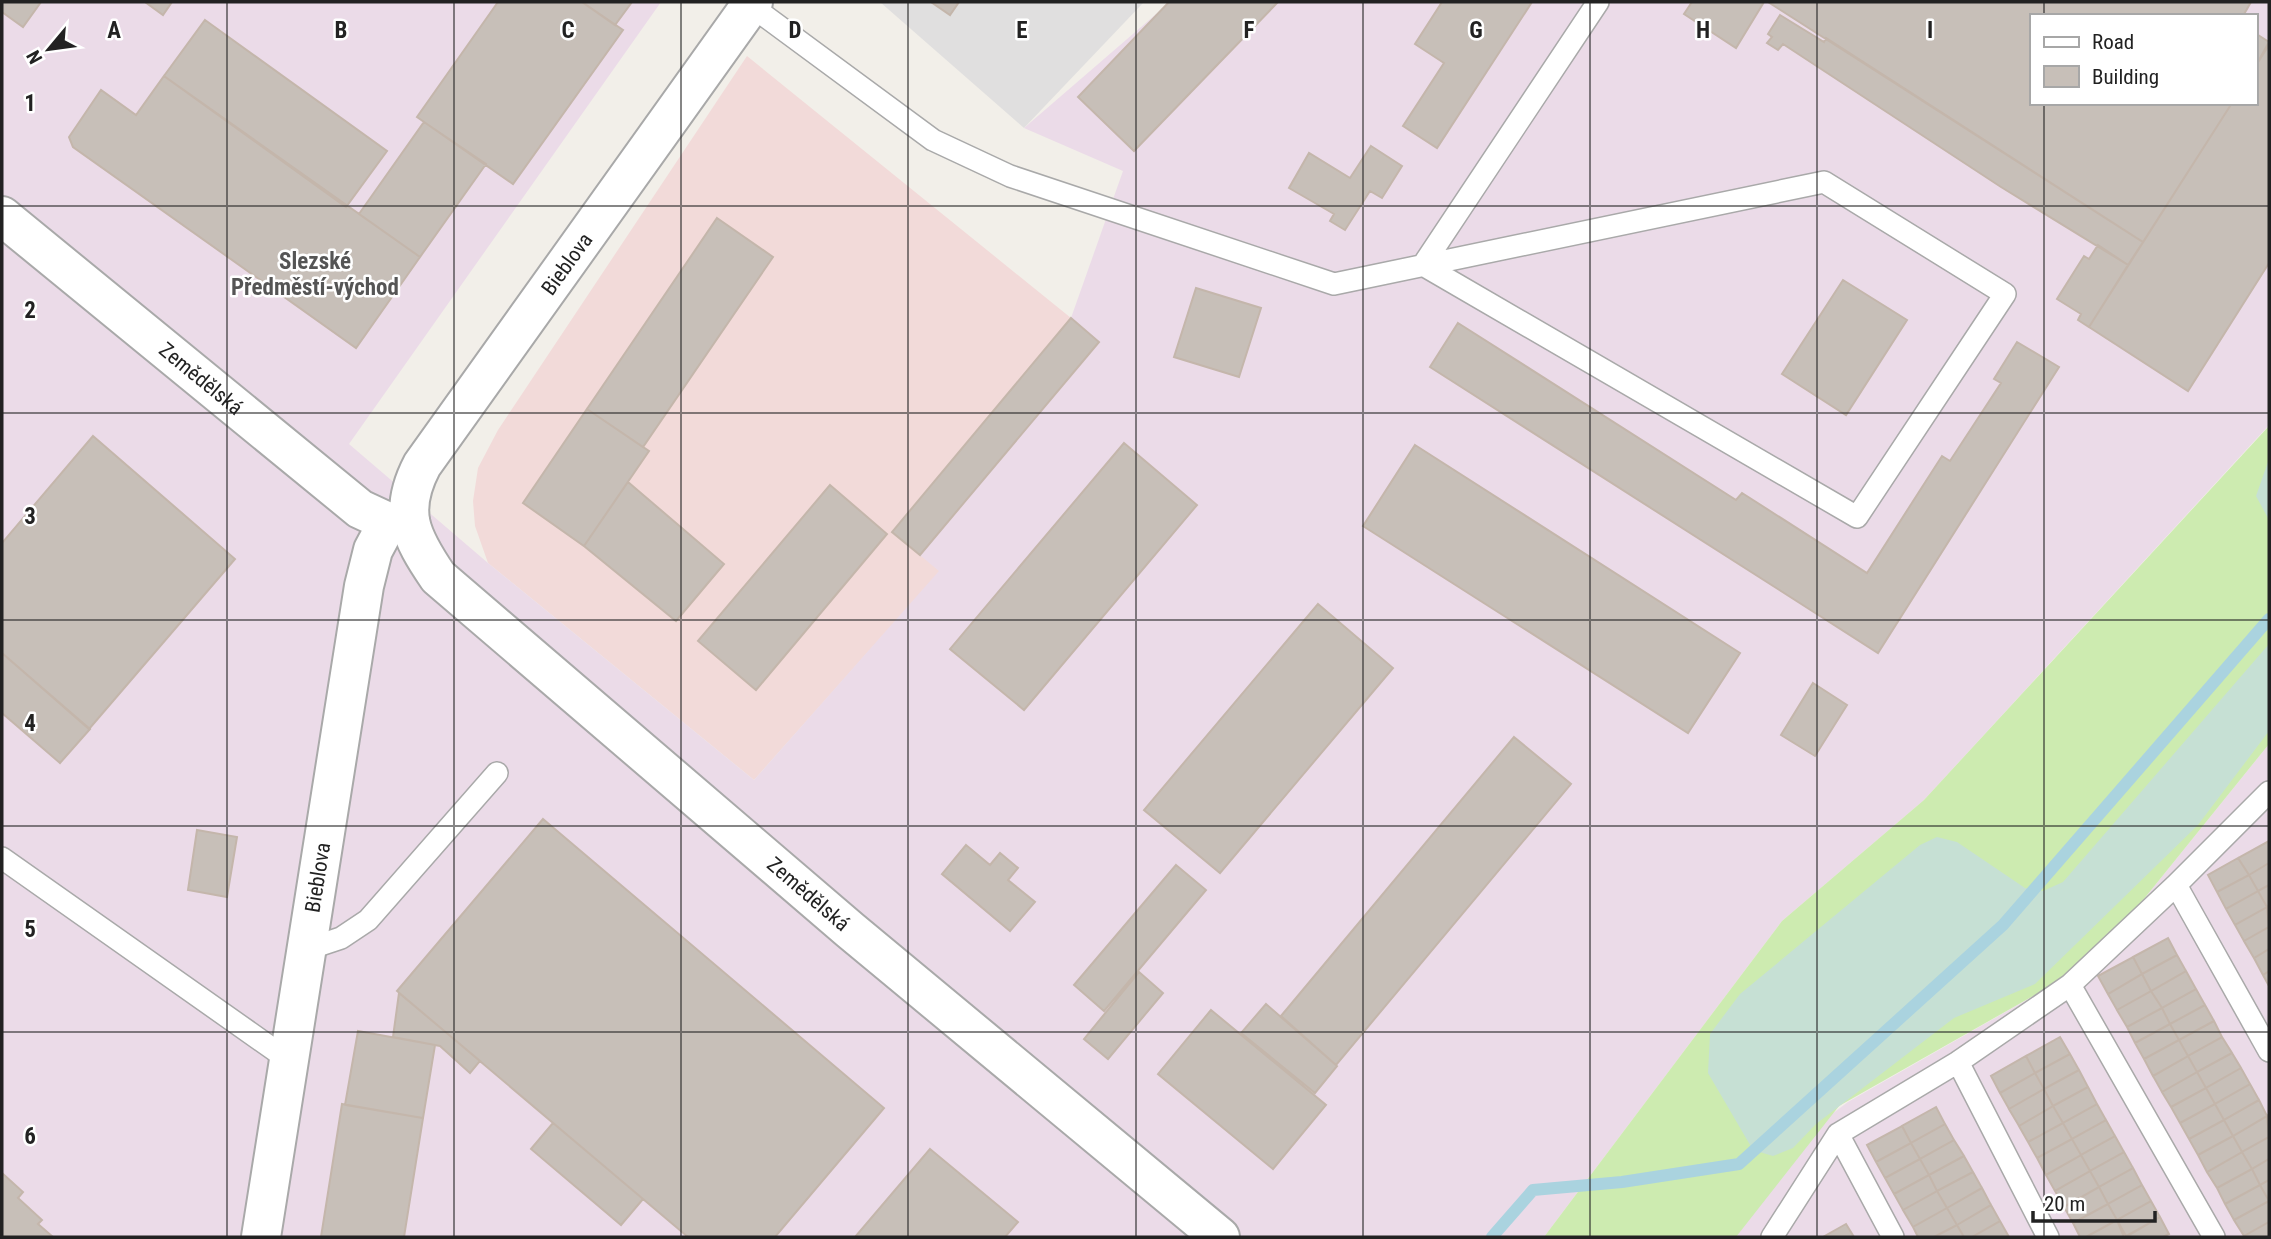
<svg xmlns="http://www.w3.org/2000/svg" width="2271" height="1239" font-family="'Roboto Condensed',sans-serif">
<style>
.residential{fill:#e0dfdf}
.commercial{fill:#f2dad9}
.industrial{fill:#ebdbe8;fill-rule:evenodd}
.grass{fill:#cdebb0}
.wetland{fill:#c6e0d4}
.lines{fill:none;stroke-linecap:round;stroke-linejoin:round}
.stream{stroke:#aad3df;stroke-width:12}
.building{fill:#c7bfb8;stroke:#c4b6ab;stroke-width:2}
.service-casing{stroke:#a9a9a9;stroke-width:24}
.minor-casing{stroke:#a9a9a9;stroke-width:42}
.service{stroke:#fff;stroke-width:21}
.minor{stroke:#fff;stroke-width:38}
.grid{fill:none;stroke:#222;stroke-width:2;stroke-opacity:0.55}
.labels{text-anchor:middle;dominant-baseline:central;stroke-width:5;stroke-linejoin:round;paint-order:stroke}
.street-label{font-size:21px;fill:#222;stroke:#fff}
.neighbourhood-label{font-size:23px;font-weight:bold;fill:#555;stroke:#fff}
.grid-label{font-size:23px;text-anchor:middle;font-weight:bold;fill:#222;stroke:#fff;stroke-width:5;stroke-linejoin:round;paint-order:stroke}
</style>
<rect width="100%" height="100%" fill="#f2efe9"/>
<!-- residential -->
<path class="residential" d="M880 2H1144L1024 128Z"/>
<!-- commercial -->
<path class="commercial" d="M747 56 1071 318 892 531 940 571 754 780 488 563 475 526 473 501 478 468 498 430Z"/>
<!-- industrial -->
<path class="industrial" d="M2 2H661L349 444 488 563 754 780 939 571 892 532 1071 318 1123 171 1024 128 1170 2H2269V425L1924 800 1782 921 1544 1237H2ZM2031 16H2255V103H2031Z
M2269 744V1237H1734L1832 1114 1848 1102 2093 962Z"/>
<!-- grass -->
<path class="grass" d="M2269 426V744L2093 962 1839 1106 1736 1237H1544L1782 921 1924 800Z"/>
<!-- wetland -->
<path class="wetland" d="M2269 459V520L2256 496Z
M2269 644V731L2198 825 2035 984 1954 1018 1816 1124 1793 1148 1773 1156 1753 1150 1708 1073 1710 1034 1740 994 1920 845 1937 837 1957 842 2025 888 2043 891 2063 882Z"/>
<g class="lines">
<!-- stream -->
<path class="stream" d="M1492 1237 1533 1190 1622 1182 1739 1164 2003 925 2269 619"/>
</g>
<!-- building -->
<path class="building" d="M2 2H41L23 27 2 12Z
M145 2H172L163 15Z
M498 2H582L623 30 513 184 417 117Z
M582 2H632L615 25Z
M931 2H959L950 15Z
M1169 2H1278L1134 151 1078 97Z
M1442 2H1532L1437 148 1403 126 1444 63 1415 44Z
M1692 2H1764L1736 48 1684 14Z
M1768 2H2251L2243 16H2031V103H2232L2143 242Z
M1780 15 1824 42 1826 38 2143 242 2128 265 2001 187 1783 44 1778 50 1767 43 1772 37 1768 34Z
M205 20 387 151 346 207 164 76Z
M2255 33 2269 42 2255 67Z
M2269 45V263L2188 391 2089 327 2232 103H2255V67Z
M164 76 420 257 356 348 73 147 69 137 101 90 136 115Z
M424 122 486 164 420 257 359 214Z
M1371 146 1402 166 1382 198 1370 191 1345 230 1330 221 1334 214 1289 188 1309 153 1350 178Z
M717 218 773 257 643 447 587 409Z
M2098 245 2128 265 2089 327 2078 320 2081 314 2057 299 2084 256 2089 259Z
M1843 280 1907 320 1846 415 1782 374Z
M1196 288 1261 308 1239 377 1174 357Z
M1071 318 1099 342 920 555 892 532Z
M1458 323 1736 500 1742 493 1867 573 1942 456 1950 461 2001 383 1994 379 2017 342 2059 367 1878 653 1430 367Z
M587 409 649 451 584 546 523 503Z
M93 436 235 559 89 729 2 653V543Z
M1124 443 1197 505 1024 710 950 649Z
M1415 445 1740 653 1688 733 1363 526Z
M628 482 724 564 676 621 584 546Z
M830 485 887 534 756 690 698 641Z
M1318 604 1393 668 1220 873 1144 810Z
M2 653 90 729 60 763 2 713Z
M1813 683 1847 705 1815 756 1781 735Z
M1514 737 1571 784 1336 1065 1281 1016Z
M543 819 884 1108 775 1237H688L397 991Z
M197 830 237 837 227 897 188 890Z
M2269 841V863L2249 875 2238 858Z
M966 845 990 865 1000 853 1018 868 1008 880 1035 902 1010 931 942 874Z
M2238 858 2249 875 2217 892 2208 875Z
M2269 863V885L2258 891 2249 875Z
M1176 865 1206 890 1104 1011 1074 985Z
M2249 875 2258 891 2226 909 2217 892Z
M2269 885V906L2267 907 2258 891Z
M2258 891 2267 907 2235 925 2226 909Z
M2267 907 2269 927 2244 941 2235 925Z
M2269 927V949L2254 958 2244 941Z
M2168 938 2177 955 2142 974 2133 957Z
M2269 949V971L2263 975 2254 958Z
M2177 955 2186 971 2151 991 2142 974Z
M2133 957 2142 974 2108 994 2098 976Z
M2186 971 2196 989 2162 1008 2151 991Z
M2269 971V986L2263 975Z
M1139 972 1163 993 1108 1059 1084 1039Z
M2142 974 2151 991 2117 1010 2108 994Z
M2196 989 2205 1005 2170 1024 2162 1008Z
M2151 991 2162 1008 2127 1027 2117 1010Z
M399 993 480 1061 470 1073 440 1046 393 1037Z
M1266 1004 1337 1066 1315 1093 1241 1033Z
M2205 1005 2214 1021 2179 1040 2170 1024Z
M2162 1008 2170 1024 2135 1043 2127 1027Z
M1211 1010 1326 1105 1273 1169 1158 1074Z
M2214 1021 2222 1037 2188 1056 2179 1040Z
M2170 1024 2179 1040 2144 1059 2135 1043Z
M358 1031 435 1045 423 1118 345 1105Z
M2060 1037 2070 1054 2035 1073 2026 1056Z
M2222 1037 2232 1053 2197 1072 2188 1056Z
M2179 1040 2188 1056 2153 1076 2144 1059Z
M2232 1053 2241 1068 2206 1088 2197 1072Z
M2070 1054 2079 1070 2044 1089 2035 1073Z
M2026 1056 2035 1073 2000 1093 1991 1076Z
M2188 1056 2197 1072 2162 1092 2153 1076Z
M2241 1068 2250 1084 2215 1104 2206 1088Z
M2079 1070 2088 1087 2053 1106 2044 1089Z
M2197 1072 2206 1088 2171 1107 2162 1092Z
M2035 1073 2044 1089 2009 1109 2000 1093Z
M2250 1084 2259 1100 2224 1120 2215 1104Z
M2088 1087 2097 1104 2063 1123 2053 1106Z
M2206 1088 2215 1104 2180 1123 2171 1107Z
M2044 1089 2053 1106 2019 1126 2009 1109Z
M2259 1100 2267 1116 2233 1136 2224 1120Z
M342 1104 423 1118 404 1237H321Z
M2097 1104 2106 1120 2072 1139 2063 1123Z
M2215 1104 2224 1120 2189 1139 2180 1123Z
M2053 1106 2063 1123 2028 1142 2019 1126Z
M1936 1107 1945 1124 1911 1143 1902 1126Z
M2267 1116 2269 1137 2242 1152 2233 1136Z
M2106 1120 2115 1136 2081 1155 2072 1139Z
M2224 1120 2233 1136 2198 1155 2189 1139Z
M553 1123 643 1199 621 1225 531 1149Z
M2063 1123 2072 1139 2037 1158 2028 1142Z
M1945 1124 1954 1140 1920 1159 1911 1143Z
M1902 1126 1911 1143 1876 1162 1867 1145Z
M2115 1136 2124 1152 2090 1171 2081 1155Z
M2233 1136 2242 1152 2207 1172 2198 1155Z
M2269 1137V1159L2252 1169 2242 1152Z
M2072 1139 2081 1155 2046 1175 2037 1158Z
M1954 1140 1964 1156 1929 1175 1920 1159Z
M1911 1143 1920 1159 1885 1178 1876 1162Z
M930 1149 1018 1222 1005 1237H855Z
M2124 1152 2133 1168 2099 1187 2090 1171Z
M2242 1152 2252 1169 2217 1188 2207 1172Z
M2081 1155 2090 1171 2055 1191 2046 1175Z
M1964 1156 1973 1172 1937 1191 1929 1175Z
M1920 1159 1929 1175 1894 1194 1885 1178Z
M2269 1159V1180L2260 1185 2252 1169Z
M2133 1168 2142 1185 2108 1204 2099 1187Z
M2252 1169 2260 1185 2225 1204 2217 1188Z
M2090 1171 2099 1187 2064 1207 2055 1191Z
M1973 1172 1982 1188 1947 1208 1937 1191Z
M2 1173 23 1192 18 1198 42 1220 38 1224 53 1237H2Z
M1929 1175 1937 1191 1903 1210 1894 1194Z
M2269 1180V1201L2260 1185Z
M2142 1185 2151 1201 2117 1220 2108 1204Z
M2260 1185 2269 1201 2234 1220 2225 1204Z
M2099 1187 2108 1204 2073 1223 2064 1207Z
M1982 1188 1991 1205 1957 1225 1947 1208Z
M1937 1191 1947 1208 1913 1227 1903 1210Z
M2151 1201 2160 1217 2126 1236 2117 1220Z
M2269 1201V1222L2244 1236 2234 1220Z
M2108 1204 2117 1220 2086 1237H2080L2073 1223Z
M1991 1205 2000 1221 1972 1237H1964L1957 1225Z
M1947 1208 1957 1225 1934 1237H1918L1913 1227Z
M2160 1217 2169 1234 2163 1237H2126Z
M2117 1220 2124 1237H2086Z
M2000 1221 2009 1237H1972Z
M2269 1222V1237H2244V1236Z
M1846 1224 1854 1237H1823Z
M1957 1225 1964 1237H1934Z"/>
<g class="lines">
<!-- service casing -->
<g class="service-casing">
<path id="service" d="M750 5 933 140 1010 176 1334 284 1824 182 2005 294 1857 517 1423 265 1598 2
M2269 792 2176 885 2269 1051
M2 858 290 1061
M2176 885 2070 985 2214 1237
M308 949 341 938 368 920 497 773
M1772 1237 1838 1134
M1893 1237 1838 1134 1958 1062
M2048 1237 1958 1062 2070 985"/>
</g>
<!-- minor casing -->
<g class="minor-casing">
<g id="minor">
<path id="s1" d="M753 2 422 465C398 511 410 536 438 577L850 930 1220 1237"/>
<path id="s2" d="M2 216 360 509 388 522H410"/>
<path id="s3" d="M261 1237 364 586 373 550 388 522"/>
</g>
</g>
<!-- service -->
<use href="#service" class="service"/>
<!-- minor -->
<use href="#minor" class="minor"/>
</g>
<!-- grid -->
<path class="grid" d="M227 2V1237M454 2V1237M681 2V1237M908 2V1237M1136 2V1237M1363 2V1237M1590 2V1237M1817 2V1237M2044 2V16M2044 103V1237M2 206H2269M2 413H2269M2 620H2269M2 826H2269M2 1032H2269"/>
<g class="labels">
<!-- street labels -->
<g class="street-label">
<text transform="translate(567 264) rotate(-54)">Bieblova</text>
<text stroke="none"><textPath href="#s2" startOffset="257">Zemědělská</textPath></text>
<text stroke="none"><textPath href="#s3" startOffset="364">Bieblova</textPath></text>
<text stroke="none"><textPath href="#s1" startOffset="1178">Zemědělská</textPath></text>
</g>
<!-- neighbourhood labels -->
<g class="neighbourhood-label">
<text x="315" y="261">Slezské<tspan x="315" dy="26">Předměstí-východ</tspan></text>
</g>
</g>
<g class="grid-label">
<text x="114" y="38">A</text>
<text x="341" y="38">B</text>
<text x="568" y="38">C</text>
<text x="795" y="38">D</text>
<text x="1022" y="38">E</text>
<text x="1249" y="38">F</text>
<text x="1476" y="38">G</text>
<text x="1703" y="38">H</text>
<text x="1930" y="38">I</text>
<text x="30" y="111">1</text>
<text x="30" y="318">2</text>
<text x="30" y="524">3</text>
<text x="30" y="731">4</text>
<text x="30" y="937">5</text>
<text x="30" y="1144">6</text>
</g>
<!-- border -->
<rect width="2271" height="1239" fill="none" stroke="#222222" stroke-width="7"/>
<!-- legend -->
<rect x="2030" y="14" width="228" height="91" fill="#ffffff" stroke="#a7a7a7" stroke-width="2"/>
<rect x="2044" y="37" width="35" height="10" fill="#ffffff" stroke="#a7a7a7" stroke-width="2"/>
<text x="2092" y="49" font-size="21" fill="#222222">Road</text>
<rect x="2044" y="66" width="35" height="21" fill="#c7bfb8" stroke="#a7a7a7" stroke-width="2"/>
<text x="2092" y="84" font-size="21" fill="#222222">Building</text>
<!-- north arrow -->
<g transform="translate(49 49) rotate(241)" stroke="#ffffff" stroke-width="5" paint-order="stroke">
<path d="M0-5L12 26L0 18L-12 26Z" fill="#222222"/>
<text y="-10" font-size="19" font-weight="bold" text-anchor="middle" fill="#222222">N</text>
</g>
<!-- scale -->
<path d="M2033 1211v10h122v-10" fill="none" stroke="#222222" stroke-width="3.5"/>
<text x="2044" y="1211" font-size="21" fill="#222222" stroke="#ffffff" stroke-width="5" paint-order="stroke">20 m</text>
</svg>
